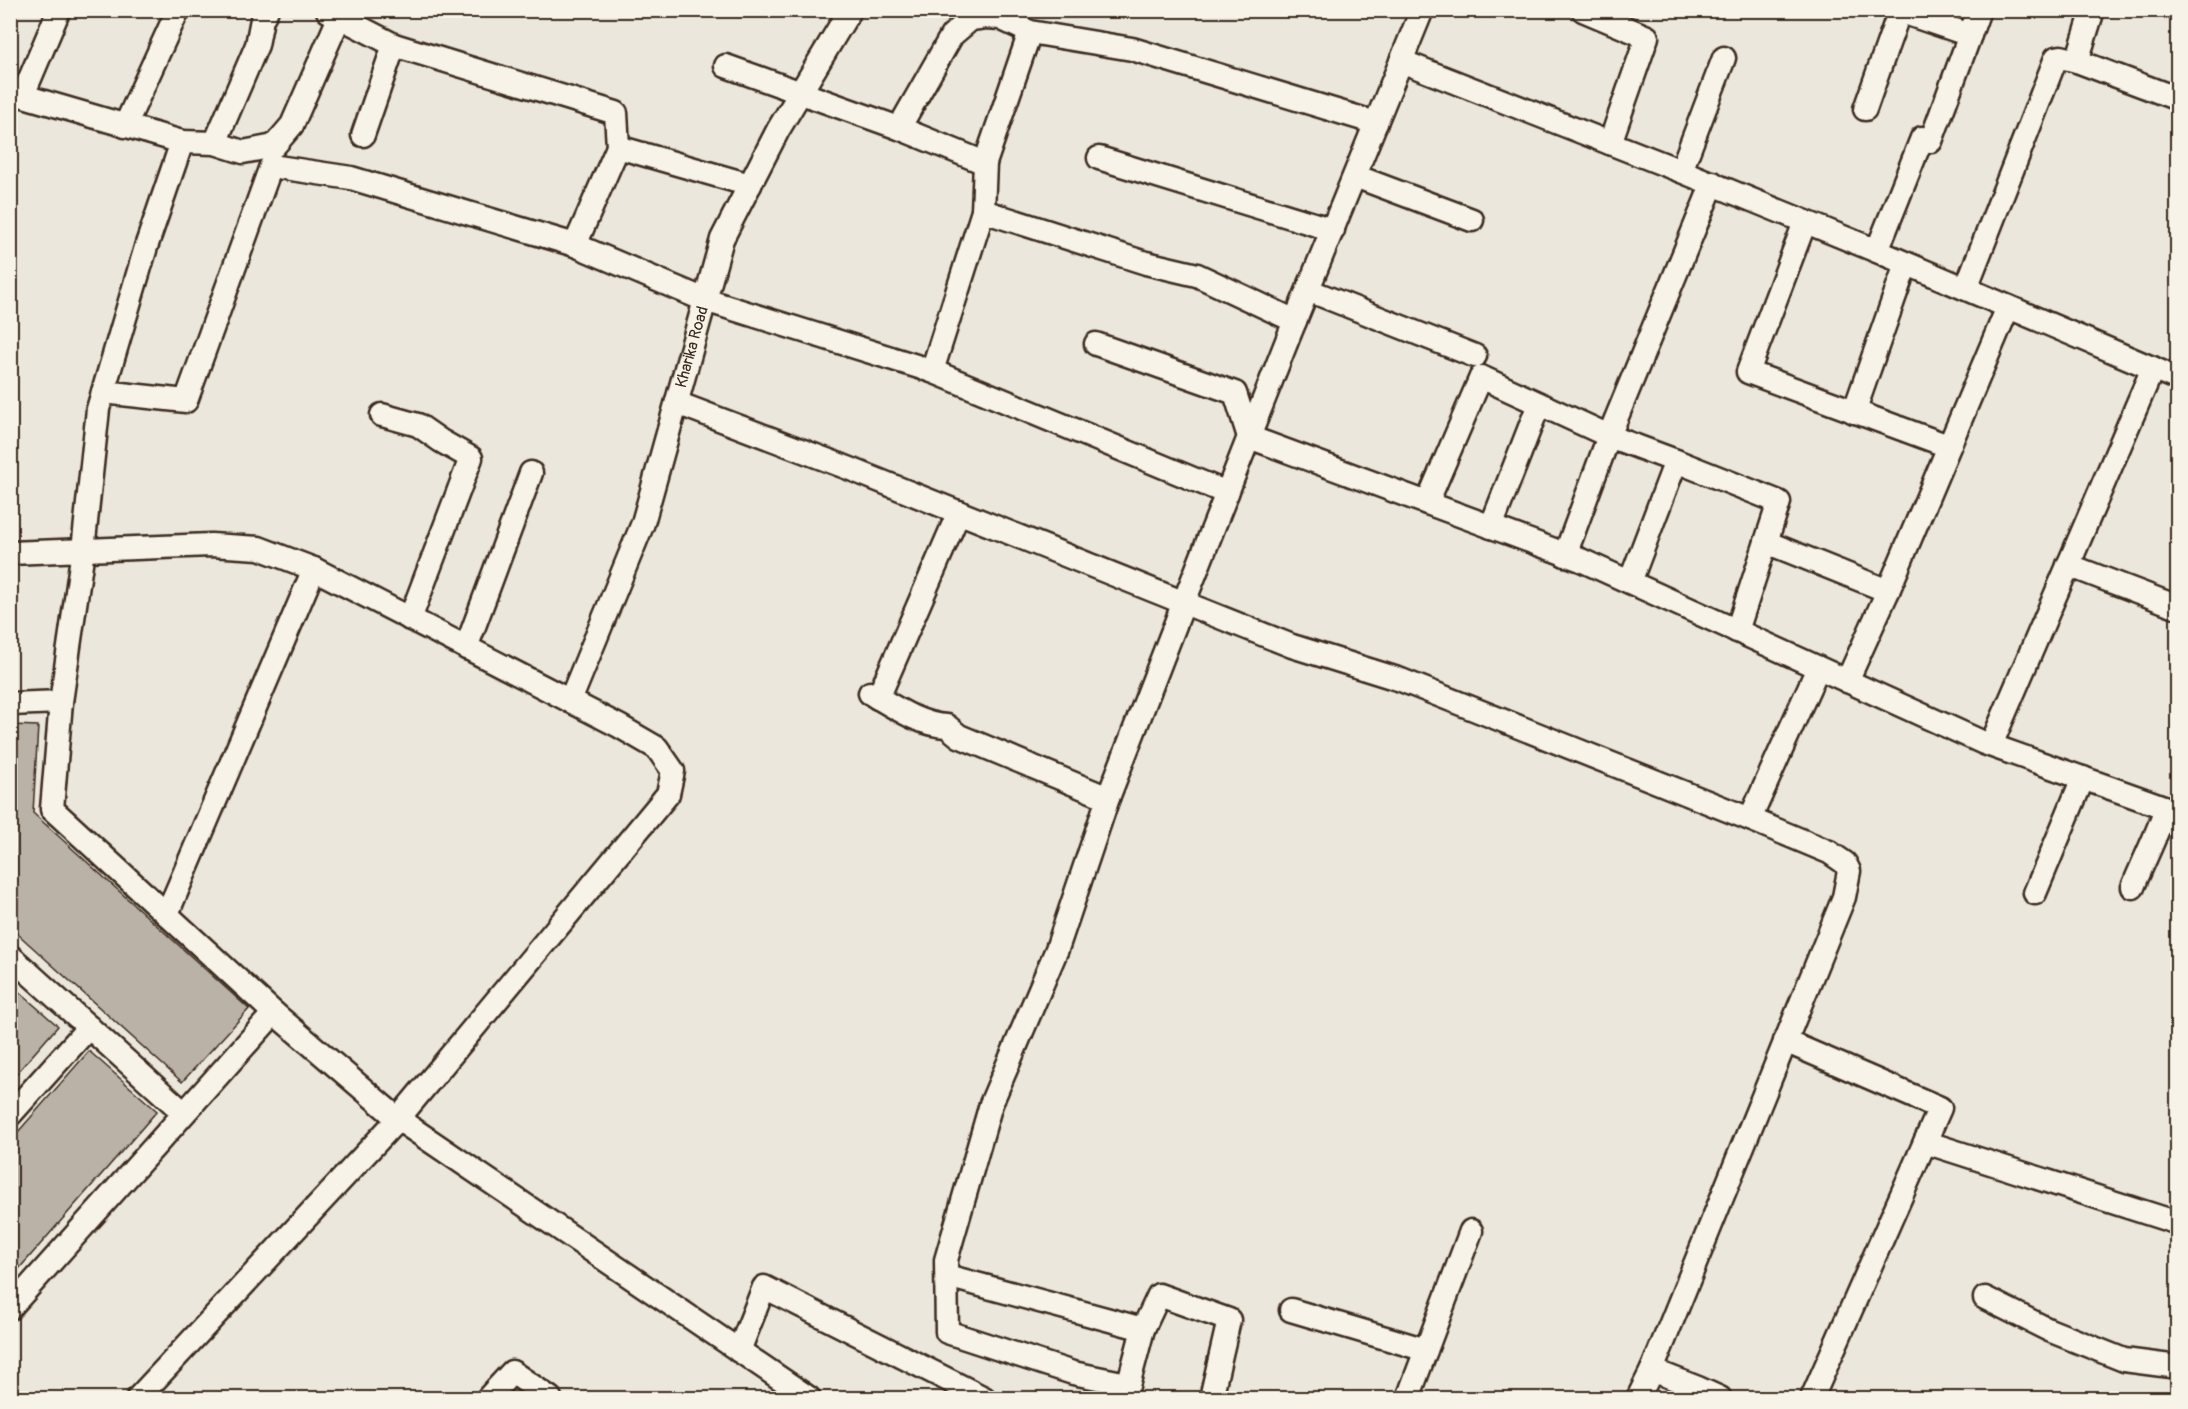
<svg xmlns="http://www.w3.org/2000/svg" width="2188" height="1409" font-family="Pangolin,sans-serif">
<style>
.building{fill:#bab2a7;stroke:#3b2a1e;stroke-width:1.5}
.lines{fill:none;stroke-linecap:round;stroke-linejoin:round}
.minor-casing{stroke:#3b2a1e;stroke-width:27}
.minor{stroke:#f7f3e8;stroke-width:22}
.labels{text-anchor:middle;dominant-baseline:central;stroke-width:6;stroke-linejoin:round;paint-order:stroke}
.street-label{font-size:16px;fill:#3b2a1e;stroke:#f7f3e8}
</style>
<rect width="100%" height="100%" fill="#ece7dc"/>
<filter id="ink" filterUnits="userSpaceOnUse"><feTurbulence type="fractalNoise" baseFrequency=".0167" numOctaves="2"/><feDisplacementMap in="SourceGraphic" scale="12" xChannelSelector="R" yChannelSelector="G"/><feConvolveMatrix kernelMatrix="1 2 1 2 8 2 1 2 1" color-interpolation-filters="sRGB"/></filter>
<g filter="url(#ink)">
<!-- building -->
<path class="building" d="M10 725 38 726 33 813 249 1009 182 1082 10 927Z
M10 984 58 1026 10 1081Z
M89 1051 157 1111 10 1279V1141Z"/>
<g class="lines">
<!-- minor casing -->
<g class="minor-casing">
<g id="minor">
<path d="M1583 10 1647 37 1610 143"/>
<path d="M1896 10 1970 35 1979 10"/>
<path d="M2093 10 2077 61 2178 99"/>
<path d="M328 11 394 45 363 135"/>
<path d="M394 45 616 113 618 147"/>
<path d="M1401 61 1681 171 1877 251 1922 138 1931 141 1970 35"/>
<path d="M726 66 899 128 985 163"/>
<path d="M10 92 182 142 146 247 98 409 83 550 61 702 52 809 274 1013 398 1119 809 1398"/>
<path d="M23 95 59 10"/>
<path d="M1865 109 1900 10"/>
<path d="M125 126 178 10"/>
<path d="M899 128 952 35 971 19 986 17 1000 18 1030 32 1132 49 1376 123"/>
<path d="M182 142 215 143 243 152 274 146 292 125 339 18"/>
<path d="M215 143 257 45 262 19 267 10"/>
<path d="M1099 158 1333 230"/>
<path d="M1681 171 1724 58"/>
<path d="M1355 176 1472 220"/>
<path d="M983 211 1146 263 1197 275 1295 321"/>
<path d="M1805 222 1748 372 1948 446"/>
<path d="M575 245 618 147 750 185"/>
<path d="M1877 251 2178 379"/>
<path d="M1966 288 2056 58 2061 57 2077 61"/>
<path d="M1308 290 1475 356"/>
<path d="M1096 344 1235 393 1249 437 1581 560 1984 743 2178 812"/>
<path d="M932 371 1227 493"/>
<path d="M103 392 186 401 271 166 351 178 575 245 705 300 932 371 983 211 985 163 1030 32"/>
<path d="M677 403 848 468 1292 646 1401 680 1750 819 1829 852 1845 863 1849 871 1844 897 1652 1370 1638 1398"/>
<path d="M1854 412 1906 264"/>
<path d="M382 415 418 425 441 441 471 458 410 619"/>
<path d="M1676 461 1779 502 1737 631"/>
<path d="M1427 503 1481 377 1609 436 1676 461 1630 582"/>
<path d="M1491 527 1539 404"/>
<path d="M1766 542 1888 591"/>
<path d="M10 553 211 545 259 548 314 569 619 726 657 748 673 771 668 794 398 1119 138 1398"/>
<path d="M1565 555 1609 436 1713 183"/>
<path d="M2068 565 2178 607"/>
<path d="M466 648 531 473"/>
<path d="M1847 681 1888 591 2008 307"/>
<path d="M870 693C894 707 920 725 947 726L959 736 1108 798"/>
<path d="M878 698 959 512"/>
<path id="s1" d="M570 701 643 523 722 239 778 130 850 10"/>
<path d="M10 704 61 702"/>
<path d="M1991 745 2153 368"/>
<path d="M1750 819 1818 668"/>
<path d="M2133 887C2144 860 2157 835 2166 808"/>
<path d="M2035 893 2083 778"/>
<path d="M167 914 314 569"/>
<path d="M10 956 184 1113"/>
<path d="M1785 1041 1940 1108 1812 1398"/>
<path d="M10 1115 89 1027"/>
<path d="M1925 1142 2178 1223"/>
<path d="M947 1276 1143 1329 1125 1397"/>
<path d="M1985 1298 2049 1330 2124 1360 2178 1367"/>
<path d="M10 1308 274 1013"/>
<path d="M1291 1310 1426 1350"/>
<path d="M1143 1329 1159 1295 1229 1320 1211 1398"/>
<path d="M739 1351 764 1287 984 1398"/>
<path d="M1652 1370 1698 1388 1720 1398"/>
<path d="M1127 1384 1073 1373 947 1332 946 1260 991 1104 1057 949 1108 798 1184 602 1288 338 1422 10"/>
<path d="M488 1398 512 1372 550 1398"/>
<path d="M1408 1398 1471 1231"/>
</g>
</g>
<!-- minor -->
<use href="#minor" class="minor"/>
</g>
</g>
<g class="labels">
<!-- street labels -->
<g class="street-label">
<text stroke="none"><textPath href="#s1" startOffset="375">Kharika Road</textPath></text>
</g>
</g>
<!-- margin -->
<rect width="2188" height="1409" fill="none" stroke="#f7f3e8" stroke-width="36"/>
<rect x="18" y="18" width="2152" height="1373" fill="none" stroke="#3b2a1e" stroke-width="2" filter="url(#ink)"/>
</svg>
